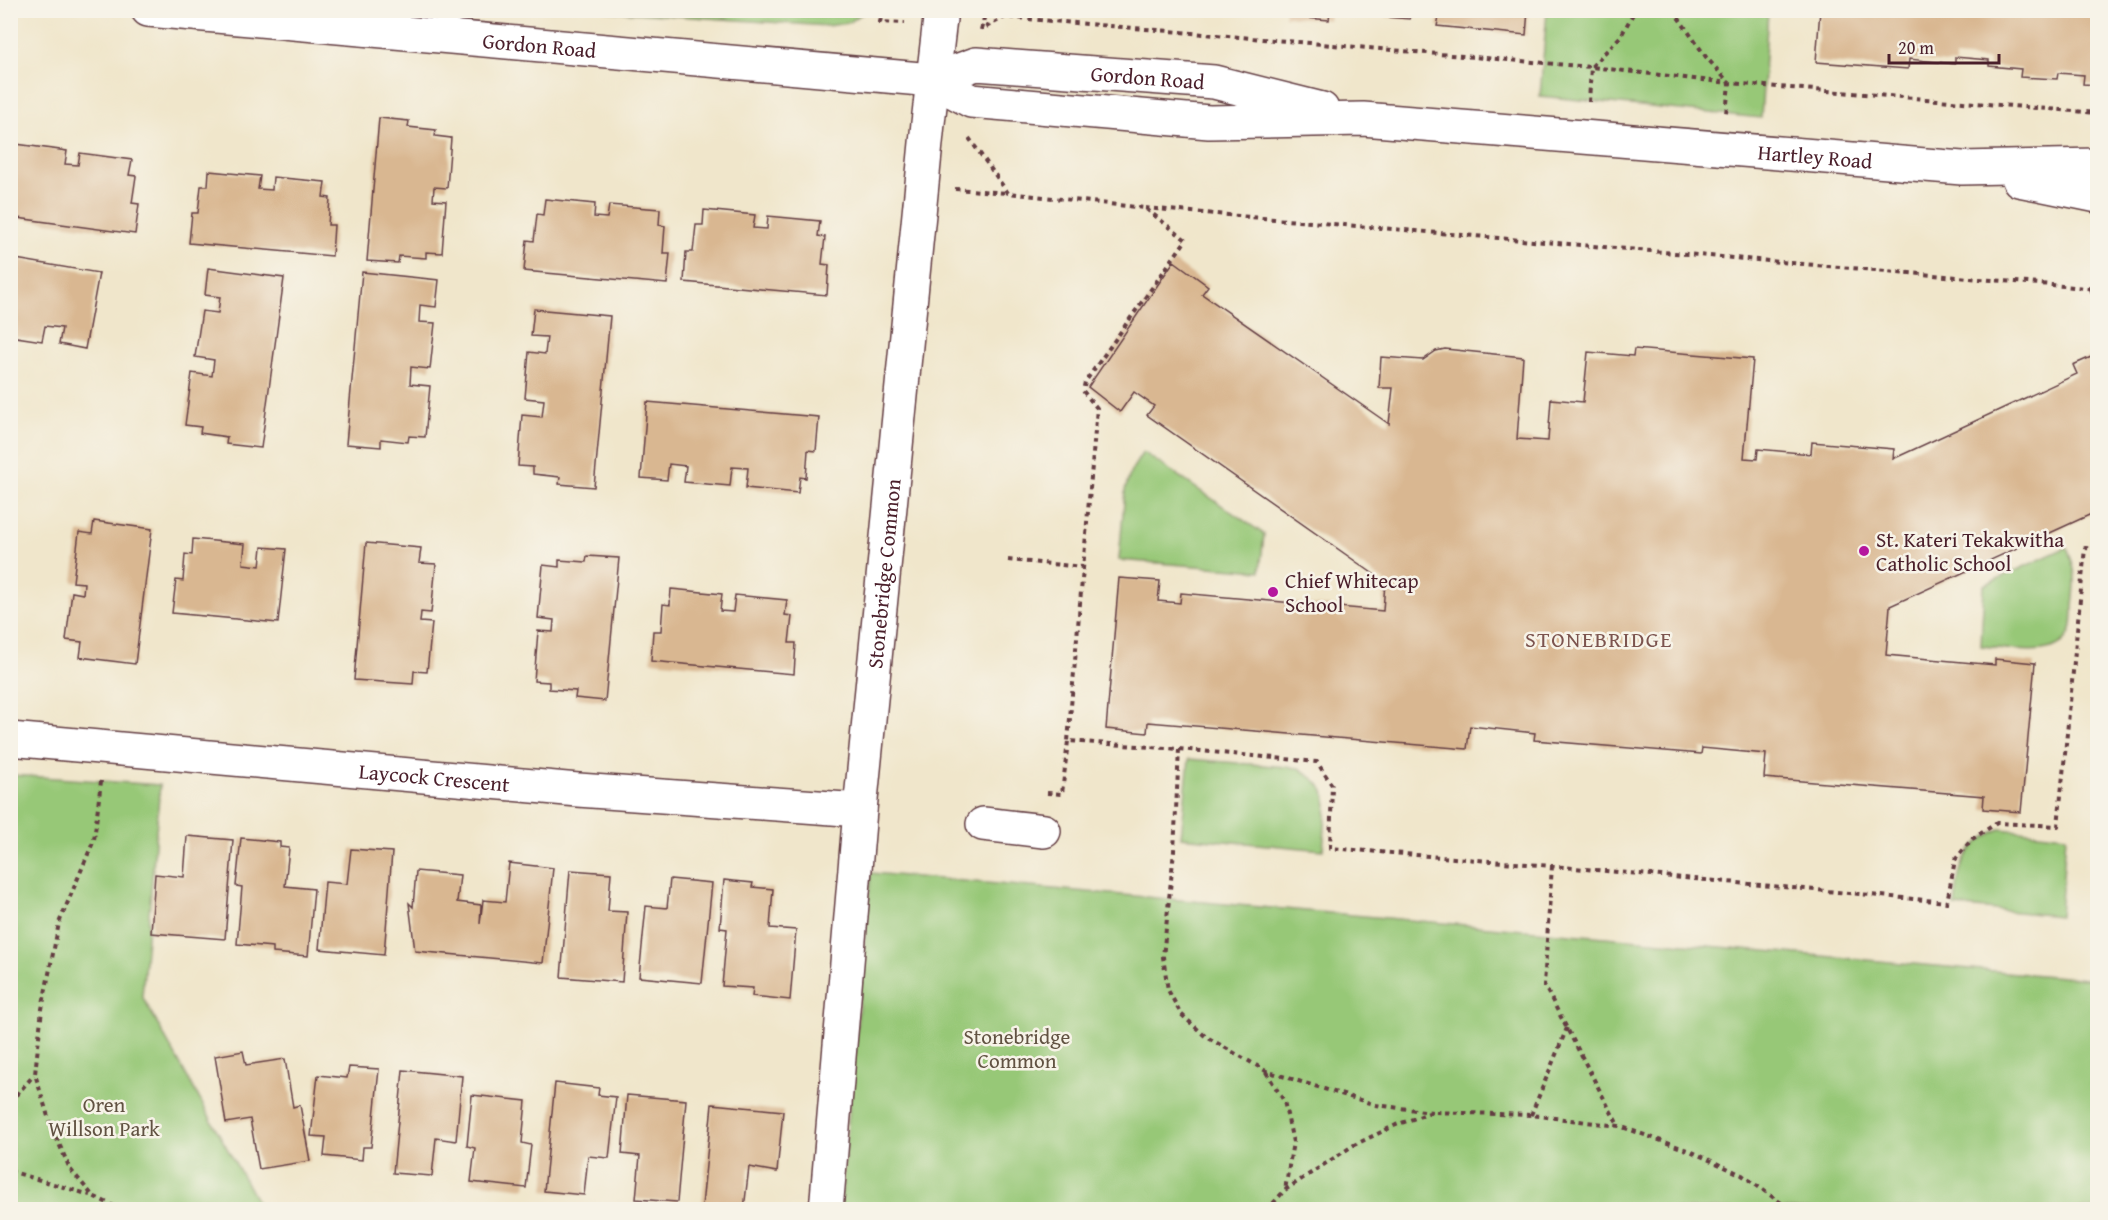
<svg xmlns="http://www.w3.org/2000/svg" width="2108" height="1220" font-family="'Gentium Book Plus',serif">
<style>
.green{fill:#97c877;stroke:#707451;stroke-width:1.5}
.building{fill:#d9b791}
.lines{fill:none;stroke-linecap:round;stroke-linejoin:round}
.minor-casing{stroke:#633d43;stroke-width:36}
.path{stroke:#633d43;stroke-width:4;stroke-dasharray:4.5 4.5;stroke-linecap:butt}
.minor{stroke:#fff;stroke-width:33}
.poi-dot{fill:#b5179e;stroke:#f7f3e8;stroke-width:2}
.labels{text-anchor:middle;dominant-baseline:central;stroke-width:5;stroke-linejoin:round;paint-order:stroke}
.street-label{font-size:21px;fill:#4a1f2b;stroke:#f7f3e8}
.poi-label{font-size:21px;fill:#4a1f2b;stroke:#f7f3e8;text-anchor:start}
.park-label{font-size:21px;fill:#615242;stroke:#f7f3e8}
.neighbourhood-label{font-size:22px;letter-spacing:1.5px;fill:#7c544f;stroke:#f7f3e8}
</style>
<rect width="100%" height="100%" fill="#f7f3e8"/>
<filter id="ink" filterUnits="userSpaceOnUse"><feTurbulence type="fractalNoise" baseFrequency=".0167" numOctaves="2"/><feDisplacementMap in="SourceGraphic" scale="12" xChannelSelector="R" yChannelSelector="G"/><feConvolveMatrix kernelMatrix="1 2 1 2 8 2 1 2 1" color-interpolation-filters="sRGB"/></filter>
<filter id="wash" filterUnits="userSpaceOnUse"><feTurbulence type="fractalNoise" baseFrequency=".008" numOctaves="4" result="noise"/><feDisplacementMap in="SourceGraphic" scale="24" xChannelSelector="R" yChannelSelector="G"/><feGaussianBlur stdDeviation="1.35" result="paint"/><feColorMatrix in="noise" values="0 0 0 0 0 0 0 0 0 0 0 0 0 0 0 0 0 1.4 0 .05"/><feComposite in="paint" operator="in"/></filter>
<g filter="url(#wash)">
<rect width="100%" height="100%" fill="#f0e6cb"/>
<!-- green -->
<path class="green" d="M606 11 866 10V11L848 23 827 26Z
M1547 11H1768L1761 118 1540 96Z
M1143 452 1264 534 1260 571 1119 560 1125 490 1131 471Z
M2067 547C2077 572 2076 580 2073 606 2073 613 2073 623 2071 630 2060 662 2006 648 1981 646L1984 585Z
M1189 759 1299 768 1317 782 1324 791 1327 804 1323 850 1181 837Z
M11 775 160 785 142 996 261 1209H11Z
M2000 829 2066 836 2060 916 1955 906C1959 866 1961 848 2000 829Z
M871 873 2097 980V1209L840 1210Z"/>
<g id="blocks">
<!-- building -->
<path class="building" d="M1285 10H1330L1329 20 1285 16Z
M1386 10H1528L1526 35 1437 26 1439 17 1410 15V19L1386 17Z
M1820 10H2098V85L2083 84 2084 75 2058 73 2057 79 2020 77 2021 69 1989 66V60L1955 57V64L1909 59 1908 69 1816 62Z
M379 118 409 121 408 127 436 130 435 136 451 138 447 188 434 187 433 200 446 201 442 253 426 252V258L399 256 398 263 367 261Z
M16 144 67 151 65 164 78 165 80 153 132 160 129 175 136 176 132 203 139 204 135 234 10 217V159H14Z
M209 171 260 176 258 189 272 190 273 177 325 182 323 197 330 198 328 225H334L332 256 189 243 192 213H198L201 186H208Z
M545 199 595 204 594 217 607 218 609 205 660 209 659 225 665 226 663 253H670L667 284 524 271 527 240 534 241 537 214 543 215Z
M704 210 755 215 753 228 767 229 768 216 820 221 818 236 825 237 822 264 829 265 827 295 684 282 686 252H693L696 225H703Z
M10 258 99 273 85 349 59 344 62 328 45 326 42 341 10 336Z
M1174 261 1208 286 1202 294 1389 424 1393 388H1379L1381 357 1423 360 1436 351 1445 349 1523 357 1517 439 1548 441 1551 399 1583 402 1588 352 1633 356 1634 349 1753 359 1744 458 1757 459 1758 449 1811 454 1812 442 1894 449 1893 459 2077 374 2073 365 2098 354V511L1890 606 1886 655 1995 665V659L2035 663 2021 812 1983 809 1984 796 1764 778 1766 754 1702 748 1701 754 1534 740 1535 733 1470 726 1467 749 1148 722 1147 733 1106 729 1119 578 1160 581 1158 601 1180 603 1181 593 1383 611 1385 582 1147 415 1154 406 1134 392 1120 412 1088 387Z
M208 268 284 278 261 448 226 444 227 437 200 433 201 427 185 425 192 373 212 376 214 360 195 357 202 311 218 313 220 297 205 295Z
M362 272 439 280 436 307 420 305 419 322 435 323 430 369 411 367 410 384 430 386 425 437 409 436 408 442 381 439V447L346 444Z
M534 309 610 316 594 487 559 484 560 477 533 474V467L518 466 522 415 542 417 544 400 525 398 529 352 545 354 547 337 531 336Z
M647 402 819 417 816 451 808 450 806 478 800 477 798 493 746 488 748 468 732 467 730 486 684 482 686 466 669 464 667 480 641 478Z
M94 521 152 529 135 664 80 657 82 642 66 640 72 592 83 594 84 583 73 582 79 532 92 534Z
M193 539 245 544 243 564 260 566 262 547 286 549 278 623 172 613 176 580 183 581 185 554 192 555Z
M366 543 421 548 419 563 436 564 431 613 421 612 420 622 432 623 427 672 414 671 413 684 354 680Z
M587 556 619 558 605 701 575 698 576 691 549 689V682L534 681 538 631 553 632 554 620 538 618 543 565 559 567V560L586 562Z
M671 589 722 594 720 611 733 612 735 595 787 600 785 615 792 616 789 643H796L794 674 651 661 653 631H661L663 604 670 605Z
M187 836 233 840 225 939 151 933 155 874 184 877Z
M241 838 280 842V847L289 848 285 886 314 889 308 956 273 953V947L237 944 242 887 236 886Z
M351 849 392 852 384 955 319 949 325 882 347 884Z
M509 863 553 868 543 963 415 951 409 903 413 907 416 871 460 875 457 902 481 905 480 924 483 900 505 902Z
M570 870 611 873 608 911 627 912 622 982 561 977Z
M670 879 712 883 702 983 639 977 646 906 667 908Z
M724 880 753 883 752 887 773 889 770 928 796 930 790 1000 752 996 753 988 722 986 727 929 720 928Z
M243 1051 246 1065 285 1059 293 1107 300 1105 310 1161 259 1169 250 1119 226 1123 215 1056Z
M349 1067 379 1069 371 1147H363L362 1160 324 1156 326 1137 311 1136 318 1075 347 1078Z
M403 1070 462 1076 456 1141 436 1138 432 1176 393 1173Z
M555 1083 599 1088 598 1095 616 1097 609 1158 588 1156 584 1195 544 1191Z
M472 1095 526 1101 522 1143 531 1145 526 1188 471 1182 475 1148 467 1146Z
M627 1095 686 1100 677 1202 636 1199 640 1156 622 1154Z
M712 1104 783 1111 777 1172 749 1167 744 1209 702 1206Z"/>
</g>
</g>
<g filter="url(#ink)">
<use href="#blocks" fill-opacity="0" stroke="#633d43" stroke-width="1.5"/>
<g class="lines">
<!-- minor casing -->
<g class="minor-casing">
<g id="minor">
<path id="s1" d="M148 10 932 80 971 101 1209 122 1363 119 1962 168 2098 165"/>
<path id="s2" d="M932 80 976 64 1214 82 1322 109"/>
<path d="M2019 180 2098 196"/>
<path id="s3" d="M10 739 578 790 860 810"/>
<path d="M983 824 1044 831"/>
<path id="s4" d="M826 1210 860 810 928 123 941 10"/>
</g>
</g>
<!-- path -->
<path class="path" d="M883 10 880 22 905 23
M1673 10 1706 57 1729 83 1726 114
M986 27 1005 17 1591 67 1729 83 2098 113
M981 30 986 10
M1589 102 1591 67 1621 36 1635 10
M969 138 1008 193 1145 208 1186 240 1085 382 1083 391 1097 408 1068 741
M955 189 1008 193
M1145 208 2098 289
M2091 289 2098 304
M1008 560 1083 567
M1179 749 1317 762 1332 785 1330 848 1552 866 1947 902 1955 860 1972 839 1997 823 2058 826 2085 548 2098 549
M101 781 94 840 59 923 42 1009 35 1074 50 1123 70 1169 93 1196 122 1210
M1047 793 1062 794 1068 741 1179 749 1174 851 1163 957 1168 990 1181 1014 1205 1036 1266 1071 1376 1105 1432 1112
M1552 866 1544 985 1618 1125
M1266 1072 1284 1101 1293 1142 1285 1190
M10 1102 34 1075
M1531 1115 1567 1028
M10 1171 90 1195
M1267 1210 1285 1190 1354 1145 1396 1125 1432 1112 1531 1115 1619 1126 1690 1151 1742 1175 1791 1210"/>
<!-- minor -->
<use href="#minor" class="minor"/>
</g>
</g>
<!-- markers -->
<g class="poi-dot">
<circle cx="1864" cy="551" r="6"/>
<circle cx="1273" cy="592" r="6"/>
</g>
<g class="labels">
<!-- street labels -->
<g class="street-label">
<text stroke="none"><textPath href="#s1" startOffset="393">Gordon Road</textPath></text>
<text stroke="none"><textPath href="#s2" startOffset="219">Gordon Road</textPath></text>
<text stroke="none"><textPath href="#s1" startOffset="1678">Hartley Road</textPath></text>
<text stroke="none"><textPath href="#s4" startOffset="639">Stonebridge Common</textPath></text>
<text stroke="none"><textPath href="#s3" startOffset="426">Laycock Crescent</textPath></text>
</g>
<!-- poi labels -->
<g class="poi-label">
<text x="1876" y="539">St. Kateri Tekakwitha<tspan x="1876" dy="24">Catholic School</tspan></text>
<text x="1285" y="580">Chief Whitecap<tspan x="1285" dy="24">School</tspan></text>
</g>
<!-- park labels -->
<g class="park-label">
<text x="1017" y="1036">Stonebridge<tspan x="1017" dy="24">Common</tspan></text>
<text x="104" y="1104">Oren<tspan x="104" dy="24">Willson Park</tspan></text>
</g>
<!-- neighbourhood labels -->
<g class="neighbourhood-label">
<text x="1599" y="639">STONEBRIDGE</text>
</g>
</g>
<!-- margin -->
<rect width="2108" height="1220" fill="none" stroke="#f7f3e8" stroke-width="36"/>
<!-- scale -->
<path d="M1889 54v9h110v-9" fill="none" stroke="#4a1f2b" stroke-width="3"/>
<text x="1898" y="54" font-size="18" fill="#4a1f2b" stroke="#f7f3e8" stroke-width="4.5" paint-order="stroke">20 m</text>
</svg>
